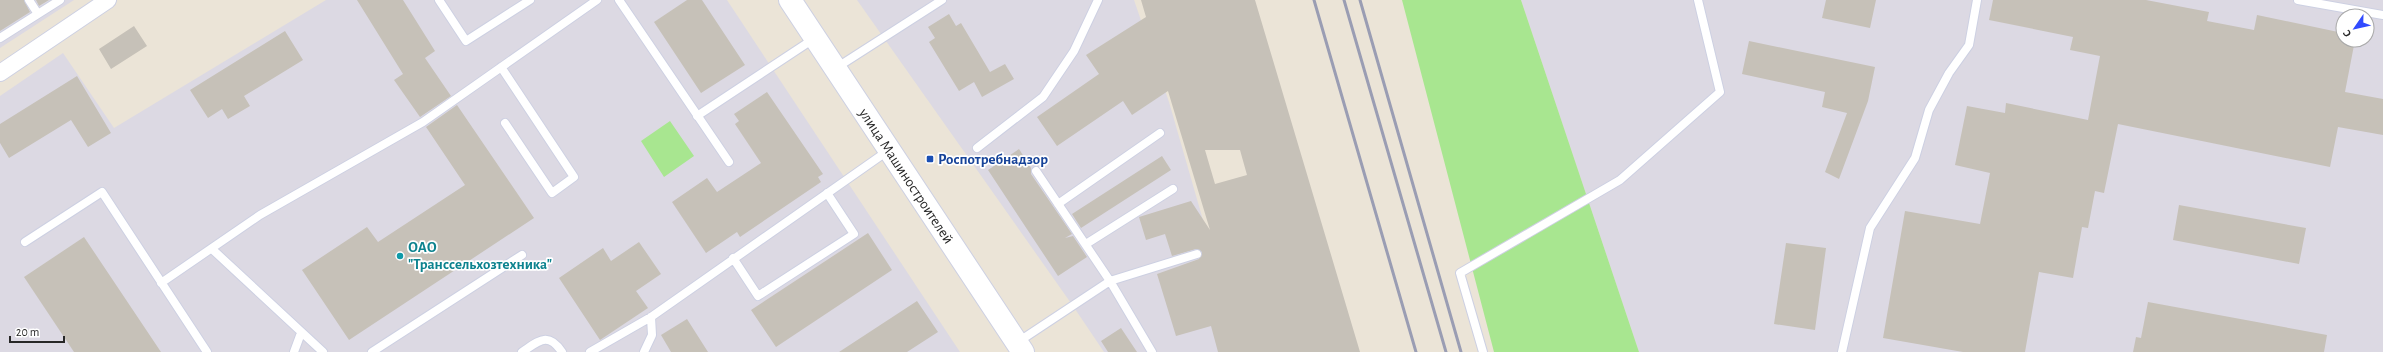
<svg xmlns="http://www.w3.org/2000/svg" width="2383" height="352" font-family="'Alegreya Sans',sans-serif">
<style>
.industrial{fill:#dcd9e3;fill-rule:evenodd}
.green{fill:#a8e690}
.building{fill:#c6c1b8;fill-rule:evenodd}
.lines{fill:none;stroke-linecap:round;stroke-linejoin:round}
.service-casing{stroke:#cdd0e2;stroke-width:10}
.minor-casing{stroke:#cdd0e2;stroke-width:18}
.secondary-casing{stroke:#cdd0e2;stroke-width:24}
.service{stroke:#fff;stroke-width:8}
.minor{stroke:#fff;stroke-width:16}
.secondary{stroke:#fff;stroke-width:22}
.rail{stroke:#9a9db3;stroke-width:3}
.transit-dot{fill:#1a4fb4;stroke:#fff;stroke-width:1.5}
.culture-dot{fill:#0f9aa8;stroke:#fff;stroke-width:1.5}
.labels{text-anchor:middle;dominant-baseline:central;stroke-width:3.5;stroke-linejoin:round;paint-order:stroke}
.transit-label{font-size:15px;font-weight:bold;fill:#164399;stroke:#fff;text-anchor:start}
.street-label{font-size:15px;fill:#272727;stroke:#fff}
.culture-label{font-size:15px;font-weight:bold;fill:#0d838f;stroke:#fff;text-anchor:start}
</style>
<rect width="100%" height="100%" fill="#ebe4d7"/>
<!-- industrial -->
<path class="industrial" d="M0 0H74L0 48Z
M326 0H727L960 352H0V96L63 53 114 128Z
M857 0H1134L1169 102 1241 352H1104L1073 306Z
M1521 0H2383V352H1639ZM2343 16H2367V40H2343Z"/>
<!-- green -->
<path class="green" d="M1402 0H1521L1639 352H1494Z
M670 121 694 156 664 177 641 141Z"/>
<!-- building -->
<path class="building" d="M0 0H24L30 12 0 31Z
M36 0H49L39 6Z
M357 0H403L435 51 425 58 451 96 420 117 394 80 403 74Z
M687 0H702L745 65 701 93 654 22Z
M1141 0H1255L1360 352H1218L1211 326 1176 336 1157 274 1199 259 1202 252 1196 249 1172 256 1165 234 1146 240 1139 217 1191 201 1210 230 1168 91 1132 115 1123 101 1057 146 1037 117 1099 74 1086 55 1146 17ZM1205 150H1240L1247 175 1215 184Z
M1826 0H1876L1870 28 1822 18Z
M1993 0H2146L2209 12 2207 21 2254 30 2257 15 2343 33V40H2355L2345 92 2383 99V135L2338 127 2330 167 2118 124 2104 193 2095 191 2088 228 2082 227 2073 278 2039 272 2025 352H1963L1883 338 1905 211 1980 224 1990 173 1955 165 1967 106 2005 113 2006 103 2088 120 2100 56 2070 50 2073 37 1989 20Z
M949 14 956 26 961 23 990 72 1005 64 1014 79 982 97 974 82 959 91 929 42 935 38 928 27Z
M134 26 147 46 111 69 99 49Z
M285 31 303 60 244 96 250 106 228 119 222 109 208 118 190 90Z
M1749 41 1875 67 1868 101 1839 179 1825 172 1847 113 1822 107 1825 92 1742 74Z
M77 76 111 133 88 147 71 120 9 158 0 143V124Z
M767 92 823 174 818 177 821 182 740 237 737 232 706 253 672 202 707 178 717 192 761 163 735 124 739 121 734 114Z
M457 105 534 218 349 340 302 270 367 227 378 242 465 185 426 127Z
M1019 149 1031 168V174L1072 234 1065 238 1073 236 1087 257 1058 276 988 170Z
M1162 156 1171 170 1081 228 1072 214Z
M2179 205 2306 228 2299 264 2173 240Z
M868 233 892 270 776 347 751 310Z
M84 237 161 352H74L24 277Z
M639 242 661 274 636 291 648 308 600 340 559 278 603 248 611 261Z
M1786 243 1826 248 1815 330 1774 324Z
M917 301 938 332 907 352H839Z
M2148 302 2327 335 2324 352H2133L2136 337 2141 338Z
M687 319 708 352H671L661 335Z
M1121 328 1137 352H1108L1101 341Z"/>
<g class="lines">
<!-- service casing -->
<g class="service-casing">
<path id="service" d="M29 0 38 14
M439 0 466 41 530 0
M619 0 729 162
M2298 0 2383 15
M0 38 60 0
M501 67 574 177 552 193 505 123
M836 68 942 0
M697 116 815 38
M977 148 1043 97 1074 51 1098 0
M1036 171 1110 281 1152 352
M1058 204 1160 133
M25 242 102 192 207 352
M1086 244 1173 189
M212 249 323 352
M733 258 758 296 854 234 827 193
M161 283 260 215 423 122 597 0
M1018 342 1110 281 1197 254
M294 352 301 333
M372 352 522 255
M522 352C539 341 548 331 562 352
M590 352 651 317 889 150
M644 352 652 335 651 317
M1483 352 1460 273 1620 180 1720 92 1698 0
M1842 352 1870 228 1915 158 1929 110 1949 73 1969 45 1977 0"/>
</g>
<!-- minor casing -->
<g class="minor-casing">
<path id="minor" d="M0 73 108 0"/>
</g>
<!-- secondary casing -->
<g class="secondary-casing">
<g id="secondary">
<path id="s1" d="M790 0 1023 352"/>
</g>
</g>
<!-- service -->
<use href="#service" class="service"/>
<!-- minor -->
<use href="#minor" class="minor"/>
<!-- secondary -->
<use href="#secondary" class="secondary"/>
<!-- rail -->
<path class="rail" d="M1314 0 1416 352
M1344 0 1446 352
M1360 0 1461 352"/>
</g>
<!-- markers -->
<rect class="transit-dot" x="926" y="155" width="8" height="8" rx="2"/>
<circle class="culture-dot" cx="400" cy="256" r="4"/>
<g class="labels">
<!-- transit labels -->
<g class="transit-label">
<text x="938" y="159">Роспотребнадзор</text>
</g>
<!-- street labels -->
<g class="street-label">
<text stroke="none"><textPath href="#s1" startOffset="211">улица Машиностроителей</textPath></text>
</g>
<!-- culture labels -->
<g class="culture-label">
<text x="408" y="247">ОАО<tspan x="408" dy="17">"Транссельхозтехника"</tspan></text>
</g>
</g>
<!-- north arrow -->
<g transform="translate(2355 28) rotate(236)"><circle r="19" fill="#ffffff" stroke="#a9a9a9"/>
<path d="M0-3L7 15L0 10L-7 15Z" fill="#314bff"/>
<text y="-6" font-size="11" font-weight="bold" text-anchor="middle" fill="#272727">С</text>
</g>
<!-- scale -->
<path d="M10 336v6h54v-6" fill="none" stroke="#272727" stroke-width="2"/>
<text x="16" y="336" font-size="12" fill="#272727" stroke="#ffffff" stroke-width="3" paint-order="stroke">20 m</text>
</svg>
